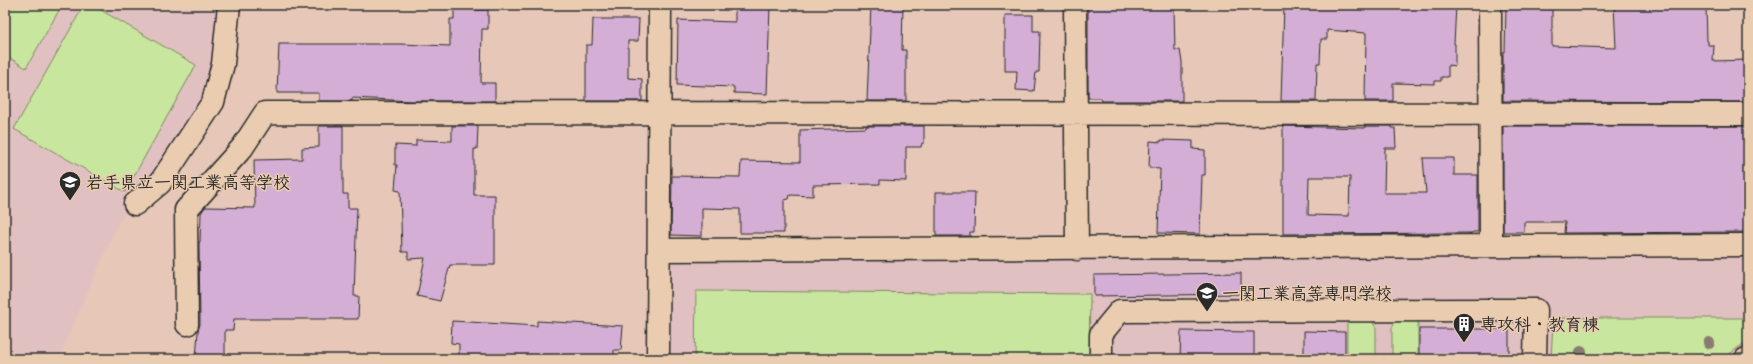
<svg xmlns="http://www.w3.org/2000/svg" width="1753" height="364" font-family="Caveat,'Klee One',sans-serif">
<style>
.built{fill:#e1c0c1}
.green{fill:#c9e69e;stroke:#7a8864}
.building{fill:#d5aed6;stroke:#2b2b2b;fill-rule:evenodd}
.lines{fill:none;stroke-linecap:round;stroke-linejoin:round}
.minor-casing{stroke:#2b2b2b;stroke-width:25}
.minor{stroke:#eacdb1;stroke-width:22}
.tree{fill:#887c70}
.labels{text-anchor:middle;dominant-baseline:central;stroke-width:3;stroke-linejoin:round;paint-order:stroke}
.poi-label{font-size:17px;font-weight:bold;fill:#2b2b2b;stroke:#eacdb1;text-anchor:start}
</style>
<rect width="100%" height="100%" fill="#e6c7b8"/>
<filter id="ink" filterUnits="userSpaceOnUse"><feTurbulence type="fractalNoise" baseFrequency=".025" numOctaves="2"/><feDisplacementMap in="SourceGraphic" scale="8" xChannelSelector="R" yChannelSelector="G"/><feConvolveMatrix kernelMatrix="1 2 1 2 8 2 1 2 1" color-interpolation-filters="sRGB"/></filter>
<g filter="url(#ink)">
<!-- built -->
<path class="built" d="M5 5H218L211 71 202 98 151 180 118 223 58 359H5Z
M1748 255V359H665L666 268 670 258Z"/>
<!-- green -->
<path class="green" d="M5 5H62L26 68 5 55Z
M84 5H92L196 65 125 192 14 129Z
M696 291 1090 294 1089 359H695Z
M1556 318H1748V340L1723 359H1551L1553 323Z
M1347 321H1372L1376 328V359H1347Z
M1395 321H1418V359H1392V328Z"/>
<!-- building -->
<path class="building" d="M454 5H474V10H488V29H482L481 83H495V101H412L352 98V101H319V93H277L279 44H400L450 46V19H454Z
M735 5H770L767 94 734 93V87L677 85 678 20 735 22Z
M871 5H903L902 50H906V101H867Z
M1088 5H1171V8L1174 9 1175 50H1180L1182 62V101H1102L1101 98H1088Z
M1284 5H1456L1454 44H1455V66L1448 65V77H1441V81H1435V84L1393 83V101H1365L1366 33 1327 30V39H1321L1320 63H1317L1316 101H1281Z
M1506 5H1539V9H1552V46L1616 48 1614 5H1706L1707 41H1708V45H1714L1713 61 1748 60V102L1503 101V52H1505Z
M1005 15H1033V31H1040L1039 72H1036L1034 91 1016 90 1017 71H1005Z
M593 19H639L638 41H628V78L642 79V101H586V45H592Z
M319 126H343V194H348V208H357L354 296H359L358 319H234L233 330H225V359H196L198 331 200 324 199 242H200L201 213 205 207 255 208 254 160 302 159V148L319 147Z
M452 126H478L477 149H474V195H495V265H450L440 301 417 296 425 258 408 259V252H402L400 191 395 190 397 165H395V145L416 146V140L452 141Z
M866 126H924V143H922L921 147H906V181L880 180V184L813 185V196L790 195 789 199 784 200V233H740V209L702 208V236L671 235 672 176 740 177 741 161 800 162V130L866 128Z
M1283 126 1365 128V126H1392V128H1395L1396 148H1385L1384 193H1426L1423 158H1454V175H1478V232H1473L1472 233 1283 234ZM1309 177H1350L1349 216 1308 215Z
M1503 126H1748V232L1564 233 1565 222H1524V232H1503Z
M1161 140 1193 141V149L1205 150V175H1202L1200 234 1158 233 1160 169 1149 168 1150 141 1161 142Z
M936 192H975L974 232H970V236H936Z
M1241 273V294L1094 296V275Z
M452 321 537 326V321L623 326 621 350H614V359H459V344L451 343Z
M1419 329H1509V359H1419Z
M1181 331 1254 332V359H1180Z
M1304 331 1345 332V359H1304Z"/>
<g class="lines">
<!-- minor casing -->
<g class="minor-casing">
<path id="minor" d="M1075 5 1077 249
M1490 5 1491 245
M135 204 160 183 213 102 223 64 229 5
M659 250C1022 249 1385 245 1748 245
M187 324 186 210 242 148 265 113 1748 114
M658 359 660 5
M1101 359V334L1120 311 1495 310H1536L1535 359
M1746 359 1748 358"/>
</g>
<!-- minor -->
<use href="#minor" class="minor"/>
</g>
<!-- trees -->
<g class="tree">
<circle cx="1709" cy="343" r="6"/>
<circle cx="1581" cy="352" r="6"/>
</g>
</g>
<!-- icons -->
<defs>
<g id="school-pin" transform="scale(1.15)"><path d="M0 17L-7.5 6A9.5 9.5 0 1 1 7.5 6Z" fill="#2b2b2b" stroke="#eacdb1"/><path d="M0-5L7-2L0 1L-7-2ZM-4 1L0 2.5L4 1V4Q0 6-4 4Z" fill="#fff"/></g>
<g id="university-pin" transform="scale(1.15)"><path d="M0 17L-7.5 6A9.5 9.5 0 1 1 7.5 6Z" fill="#2b2b2b" stroke="#eacdb1"/><path d="M0-5L7-2L0 1L-7-2ZM-4 1L0 2.5L4 1V4Q0 6-4 4Z" fill="#fff"/></g>
<g id="building-pin" transform="scale(1.15)"><path d="M0 17L-7.5 6A9.5 9.5 0 1 1 7.5 6Z" fill="#2b2b2b" stroke="#eacdb1"/><path d="M-4-6H4V6H1V3H-1V6H-4ZM-2.5-4.3h1.7v1.8h-1.7ZM.8-4.3h1.7v1.8H.8ZM-2.5-1h1.7V.8h-1.7ZM.8-1h1.7V.8H.8Z" fill="#fff"/></g>
</defs>
<g fill-rule="evenodd">
<use href="#school-pin" x="70" y="182"/>
<use href="#university-pin" x="1207" y="293"/>
<use href="#building-pin" x="1464" y="324"/>
</g>
<g class="labels">
<!-- poi labels -->
<g class="poi-label">
<text x="86" y="182">岩手県立一関工業高等学校</text>
<text x="1222" y="293">一関工業高等専門学校</text>
<text x="1480" y="324">専攻科・教育棟</text>
</g>
</g>
<!-- margin -->
<rect width="1753" height="364" fill="none" stroke="#eacdb1" stroke-width="20"/>
<rect x="10" y="10" width="1733" height="344" fill="none" stroke="#2b2b2b" stroke-width="1.5" filter="url(#ink)"/>
</svg>
